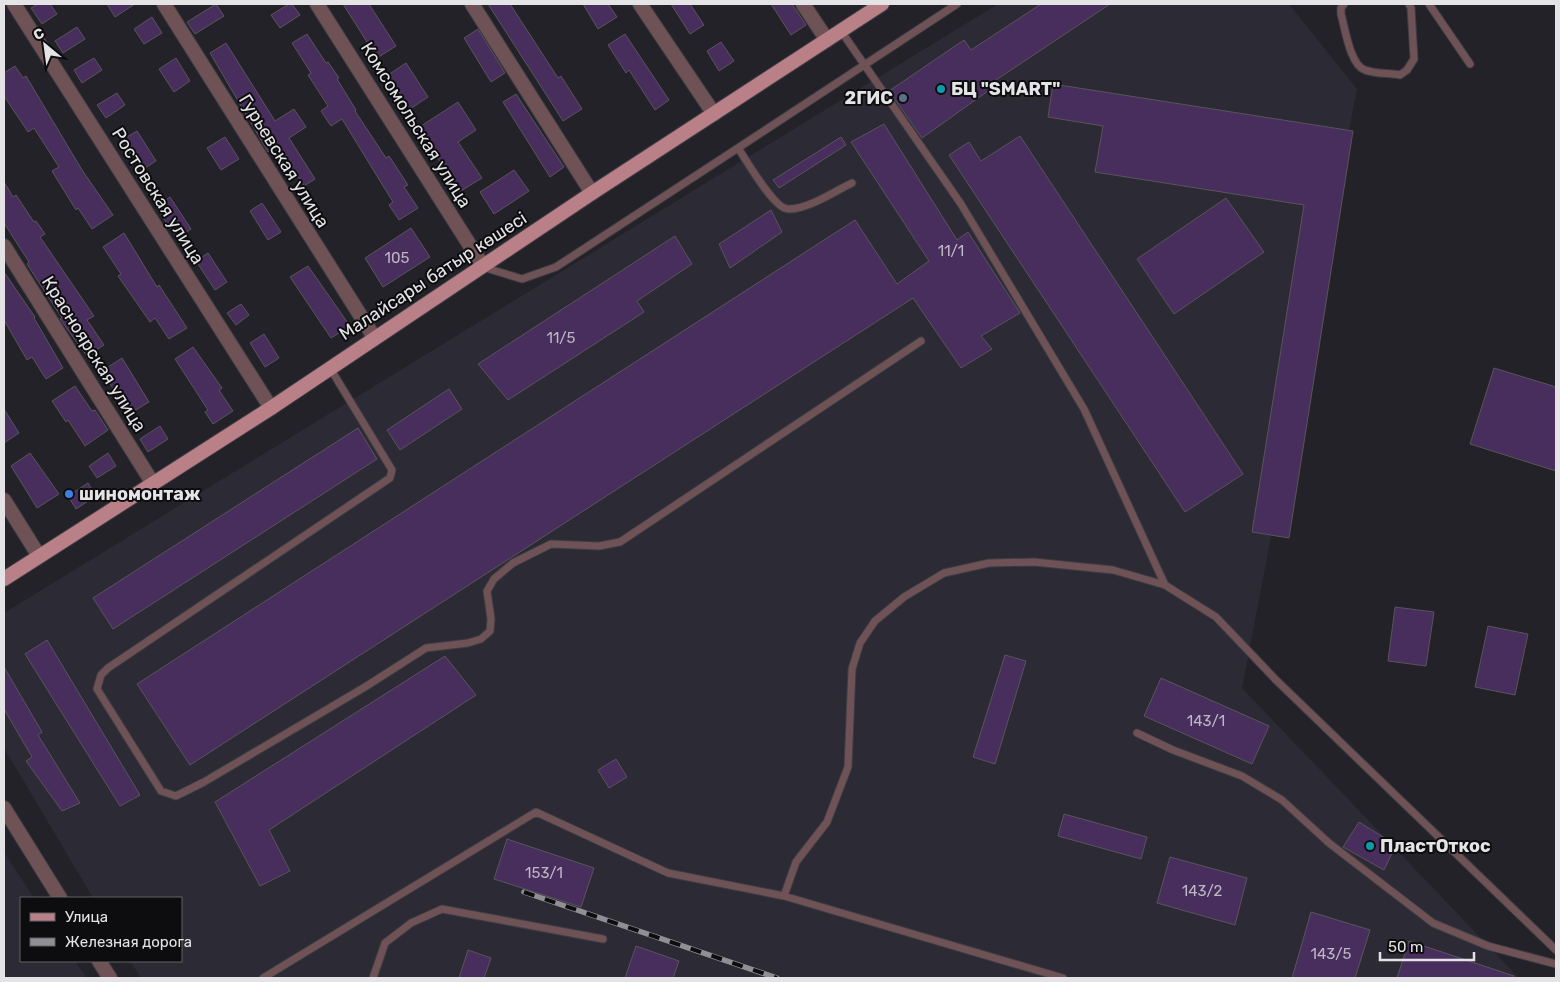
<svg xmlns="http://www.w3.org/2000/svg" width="1560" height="982" font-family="Rubik,sans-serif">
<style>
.built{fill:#2c2a35}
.building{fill:#482e5d;stroke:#58555b}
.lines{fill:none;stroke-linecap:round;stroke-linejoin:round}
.service-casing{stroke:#3e3d43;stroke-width:9}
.minor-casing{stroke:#3e3d43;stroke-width:16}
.tertiary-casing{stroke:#3e3d43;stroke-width:16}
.primary-casing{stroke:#3e3d43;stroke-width:16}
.service{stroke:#6e5256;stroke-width:7}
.minor{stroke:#6e5256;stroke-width:14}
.tertiary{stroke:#6e5256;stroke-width:14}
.primary{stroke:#b98087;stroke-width:14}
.rail-casing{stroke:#908f93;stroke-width:5.5}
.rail{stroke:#0d0c0e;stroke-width:4;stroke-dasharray:11;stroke-linecap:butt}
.culture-dot{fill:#0f9aa8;stroke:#0d0c0e;stroke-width:2}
.service-dot{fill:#5c6f8a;stroke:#0d0c0e;stroke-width:2}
.shop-dot{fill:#3f7fe0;stroke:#0d0c0e;stroke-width:2}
.labels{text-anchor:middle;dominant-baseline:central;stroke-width:4;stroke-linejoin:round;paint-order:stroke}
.number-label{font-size:15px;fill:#bdb6c4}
.poi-label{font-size:18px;font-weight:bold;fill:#e4e4e7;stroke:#0d0c0e;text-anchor:start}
.street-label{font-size:18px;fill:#e4e4e7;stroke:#0d0c0e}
</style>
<rect width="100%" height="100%" fill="#232228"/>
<!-- built -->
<path class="built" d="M998 4H1289L1357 89 1242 688 1519 978H141L130 961H181V898H93L4 748V613Z
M4 852 34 898H21V961H75L87 978H4Z"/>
<!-- building -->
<path class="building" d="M38 4H50L57 14 42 24 31 8Z
M107 4H135L115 17Z
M216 4 224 16 195 34 187 22Z
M289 4H292L300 15 280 28 271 15Z
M343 4H369L396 46 377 58Z
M488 4H510L558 78 561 76 582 109 563 121Z
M583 4H608L617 17 598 29Z
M671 4H690L704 25 690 34Z
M771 4H792L806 25 791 35Z
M1041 4H1110L993 82 995 86 922 138 889 91 964 40 971 50Z
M152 17 162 33 144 44 134 29Z
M77 27 85 39 63 53 55 41Z
M478 29 505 73 491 82 464 38Z
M307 34 326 63 328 62 339 78 337 79 356 110 355 111 386 158 389 156 408 185 404 187 418 208 399 220 389 205 393 202 342 119 331 126 321 111 328 106 308 75 311 73 292 43Z
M625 34 669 100 655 110 629 70 626 73 608 45Z
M721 42 734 61 719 71 707 51Z
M226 43 275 121 294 109 306 127 289 138 315 179 304 186 277 145 268 152 210 53Z
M94 58 102 70 82 83 74 70Z
M176 58 190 81 174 92 159 69Z
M406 63 428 97 410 109 388 75Z
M15 66 23 78 26 76 82 170 113 215 92 229 78 208 76 210 52 171 59 167 34 128 28 132 4 96V73Z
M1053 84 1353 131 1289 538 1252 532 1304 205 1095 172 1103 126 1048 117Z
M117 93 125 105 106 118 97 105Z
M516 94 564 167 550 177 503 102Z
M458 102 476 130 458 142 482 178 459 192 436 156 433 158 415 130Z
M884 124 957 240 968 232 1020 313 981 336 992 349 961 368 913 298 190 765 137 684 855 220 897 284 929 261 851 142Z
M137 131 156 161 142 170 122 140Z
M1020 136 1243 474 1185 512 949 155 969 142 981 161Z
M225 137 239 159 221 170 207 148Z
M841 137 846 145 779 188 773 180Z
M514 170 529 191 494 214 480 192Z
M4 182 13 197 16 195 34 222 36 221 45 234 40 237 94 316 87 320 104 345 87 356 60 319 62 318 27 264 29 262 4 223Z
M170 197 191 229 177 238 156 207Z
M1226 198 1264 252 1174 314 1137 259Z
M262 203 281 232 268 240 250 211Z
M771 210 782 232 730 268 719 244Z
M411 228 430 257 383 287 365 258Z
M124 233 157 287 159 285 187 328 169 339 155 318 150 322 118 276 121 274 103 247Z
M675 236 692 264 637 301 644 312 508 400 478 364Z
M208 253 227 282 215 290 196 261Z
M308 266 350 326 331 338 290 277Z
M4 272 35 317 34 318 63 368 46 379 32 357 27 360 4 320Z
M241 304 249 315 236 325 227 313Z
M264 334 279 358 265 367 250 343Z
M193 347 222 388 219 390 233 411 213 424 205 412 208 410 175 359Z
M122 358 149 402 129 414 102 371Z
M1494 368 1556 387V471L1470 444Z
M75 386 92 411 95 410 108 430 85 446 68 420 66 422 52 401Z
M449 389 462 409 400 450 387 430Z
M4 409 19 433 4 443Z
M160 426 168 439 148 452 140 439Z
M358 428 377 459 113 629 93 598Z
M30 453 59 494 37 508 11 466Z
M108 453 116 466 97 478 89 466Z
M88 483 96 496 76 509 68 496Z
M1395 607 1434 612 1426 666 1388 661Z
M1488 626 1528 634 1515 695 1475 687Z
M47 640 140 795 120 806 25 654Z
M1005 655 1026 661 995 764 973 757Z
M445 656 476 695 269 830 290 871 260 886 215 802Z
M4 667 42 732 38 735 80 803 62 811 26 761 32 757 4 709Z
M1161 678 1269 726 1252 764 1144 716Z
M616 759 627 777 609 788 598 770Z
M1064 814 1147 837 1141 859 1058 836Z
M1359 822 1396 845 1384 870 1343 847Z
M507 839 594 868 581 907 494 879Z
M1170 857 1247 878 1235 925 1157 903Z
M1311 912 1370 930 1355 978H1292Z
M1409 941 1514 976 1513 978H1397Z
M636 946 679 961 673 978H625Z
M468 950 491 958 484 978H459Z"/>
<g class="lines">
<!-- service casing -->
<g class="service-casing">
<path id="service" d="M1344 4 1341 8V14C1345 28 1350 65 1365 70 1375 74 1389 73 1400 75L1407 70 1414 59 1411 8 1409 4
M1429 4 1470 64
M841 31 961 204 1084 409 1165 585
M738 148 957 4
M483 267 522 279 556 267 738 148C747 161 774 209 788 209 807 210 835 191 852 183
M330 368 392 470 390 478 108 668 101 675 97 689 161 791 176 796 204 782 365 687 426 648 468 643 481 639 490 631 491 619 487 591 494 579 513 563 551 544 599 546 620 542 921 341
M1137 733 1173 750 1242 776 1282 800 1329 843 1433 923 1488 946 1556 964
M784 896 796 862 827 822 848 767 852 669 860 643 875 621 904 597 944 573 989 563 1034 562 1113 570 1165 585 1216 617 1276 680 1556 950
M263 978 536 812 668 873 784 896 1063 978
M373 978 385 943 411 923 442 909 603 939"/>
</g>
<!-- minor casing -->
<g class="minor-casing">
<path id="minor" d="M14 4 271 408
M164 4 374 337
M317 4 483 266
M472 4 592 193
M640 4 714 114
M803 4 827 40
M4 246 152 482"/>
</g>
<!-- tertiary casing -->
<g class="tertiary-casing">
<path id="tertiary" d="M4 500 39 556
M4 808 60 898
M99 961 110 978"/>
</g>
<!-- primary casing -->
<g class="primary-casing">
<path id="primary" d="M4 579 271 408 592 193 882 4"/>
</g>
<!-- service -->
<use href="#service" class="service"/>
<!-- minor -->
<use href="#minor" class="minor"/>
<!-- tertiary -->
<use href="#tertiary" class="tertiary"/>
<!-- primary -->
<use href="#primary" class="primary"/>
<!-- rail casing -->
<g class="rail-casing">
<path id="rail" d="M524 892 777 978"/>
</g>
<!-- rail -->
<use href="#rail" class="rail"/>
</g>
<!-- markers -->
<g class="culture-dot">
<circle cx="941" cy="89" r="5"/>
<circle cx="1370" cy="846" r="5"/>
</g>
<circle class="service-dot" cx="903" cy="98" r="5"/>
<circle class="shop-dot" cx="69" cy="494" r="5"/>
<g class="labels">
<!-- number labels -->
<g class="number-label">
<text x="951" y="251">11/1</text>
<text x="397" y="258">105</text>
<text x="561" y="338">11/5</text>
<text x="1206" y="721">143/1</text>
<text x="544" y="873">153/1</text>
<text x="1202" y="891">143/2</text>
<text x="1331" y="954">143/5</text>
</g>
<!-- poi labels -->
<g class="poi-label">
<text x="951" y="89">БЦ "SMART"</text>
<text x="893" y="98" text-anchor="end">2ГИС</text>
<text x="79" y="494">шиномонтаж</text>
<text x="1380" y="846">ПластОткос</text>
</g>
<!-- street labels -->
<g class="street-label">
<text transform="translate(416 125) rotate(58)">Комсомольская улица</text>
<text transform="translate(284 161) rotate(58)">Гурьевская улица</text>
<text transform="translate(158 196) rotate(58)">Ростовская улица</text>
<text transform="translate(433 276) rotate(-33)">Малайсары батыр көшесі</text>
<text transform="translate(94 354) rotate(58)">Красноярская улица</text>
</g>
</g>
<!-- border -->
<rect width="1560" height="982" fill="none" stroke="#e4e4e7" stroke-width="10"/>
<!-- legend -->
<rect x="20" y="897" width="162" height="65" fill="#0d0c0e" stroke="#636265"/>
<rect x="30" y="913" width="25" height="8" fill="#b98087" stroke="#636265"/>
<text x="65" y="922" font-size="15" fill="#e4e4e7">Улица</text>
<rect x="30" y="938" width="25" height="8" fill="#908f93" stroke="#636265"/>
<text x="65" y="947" font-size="15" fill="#e4e4e7">Железная дорога</text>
<!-- north arrow -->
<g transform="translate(45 45) rotate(331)" stroke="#0d0c0e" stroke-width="4" paint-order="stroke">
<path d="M0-4L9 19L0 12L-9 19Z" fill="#e4e4e7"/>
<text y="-8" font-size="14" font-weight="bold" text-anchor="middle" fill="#e4e4e7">С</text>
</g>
<!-- scale -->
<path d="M1380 952v8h94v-8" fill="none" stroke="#e4e4e7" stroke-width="2.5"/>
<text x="1388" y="952" font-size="15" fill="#e4e4e7" stroke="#0d0c0e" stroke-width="4" paint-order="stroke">50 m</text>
</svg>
